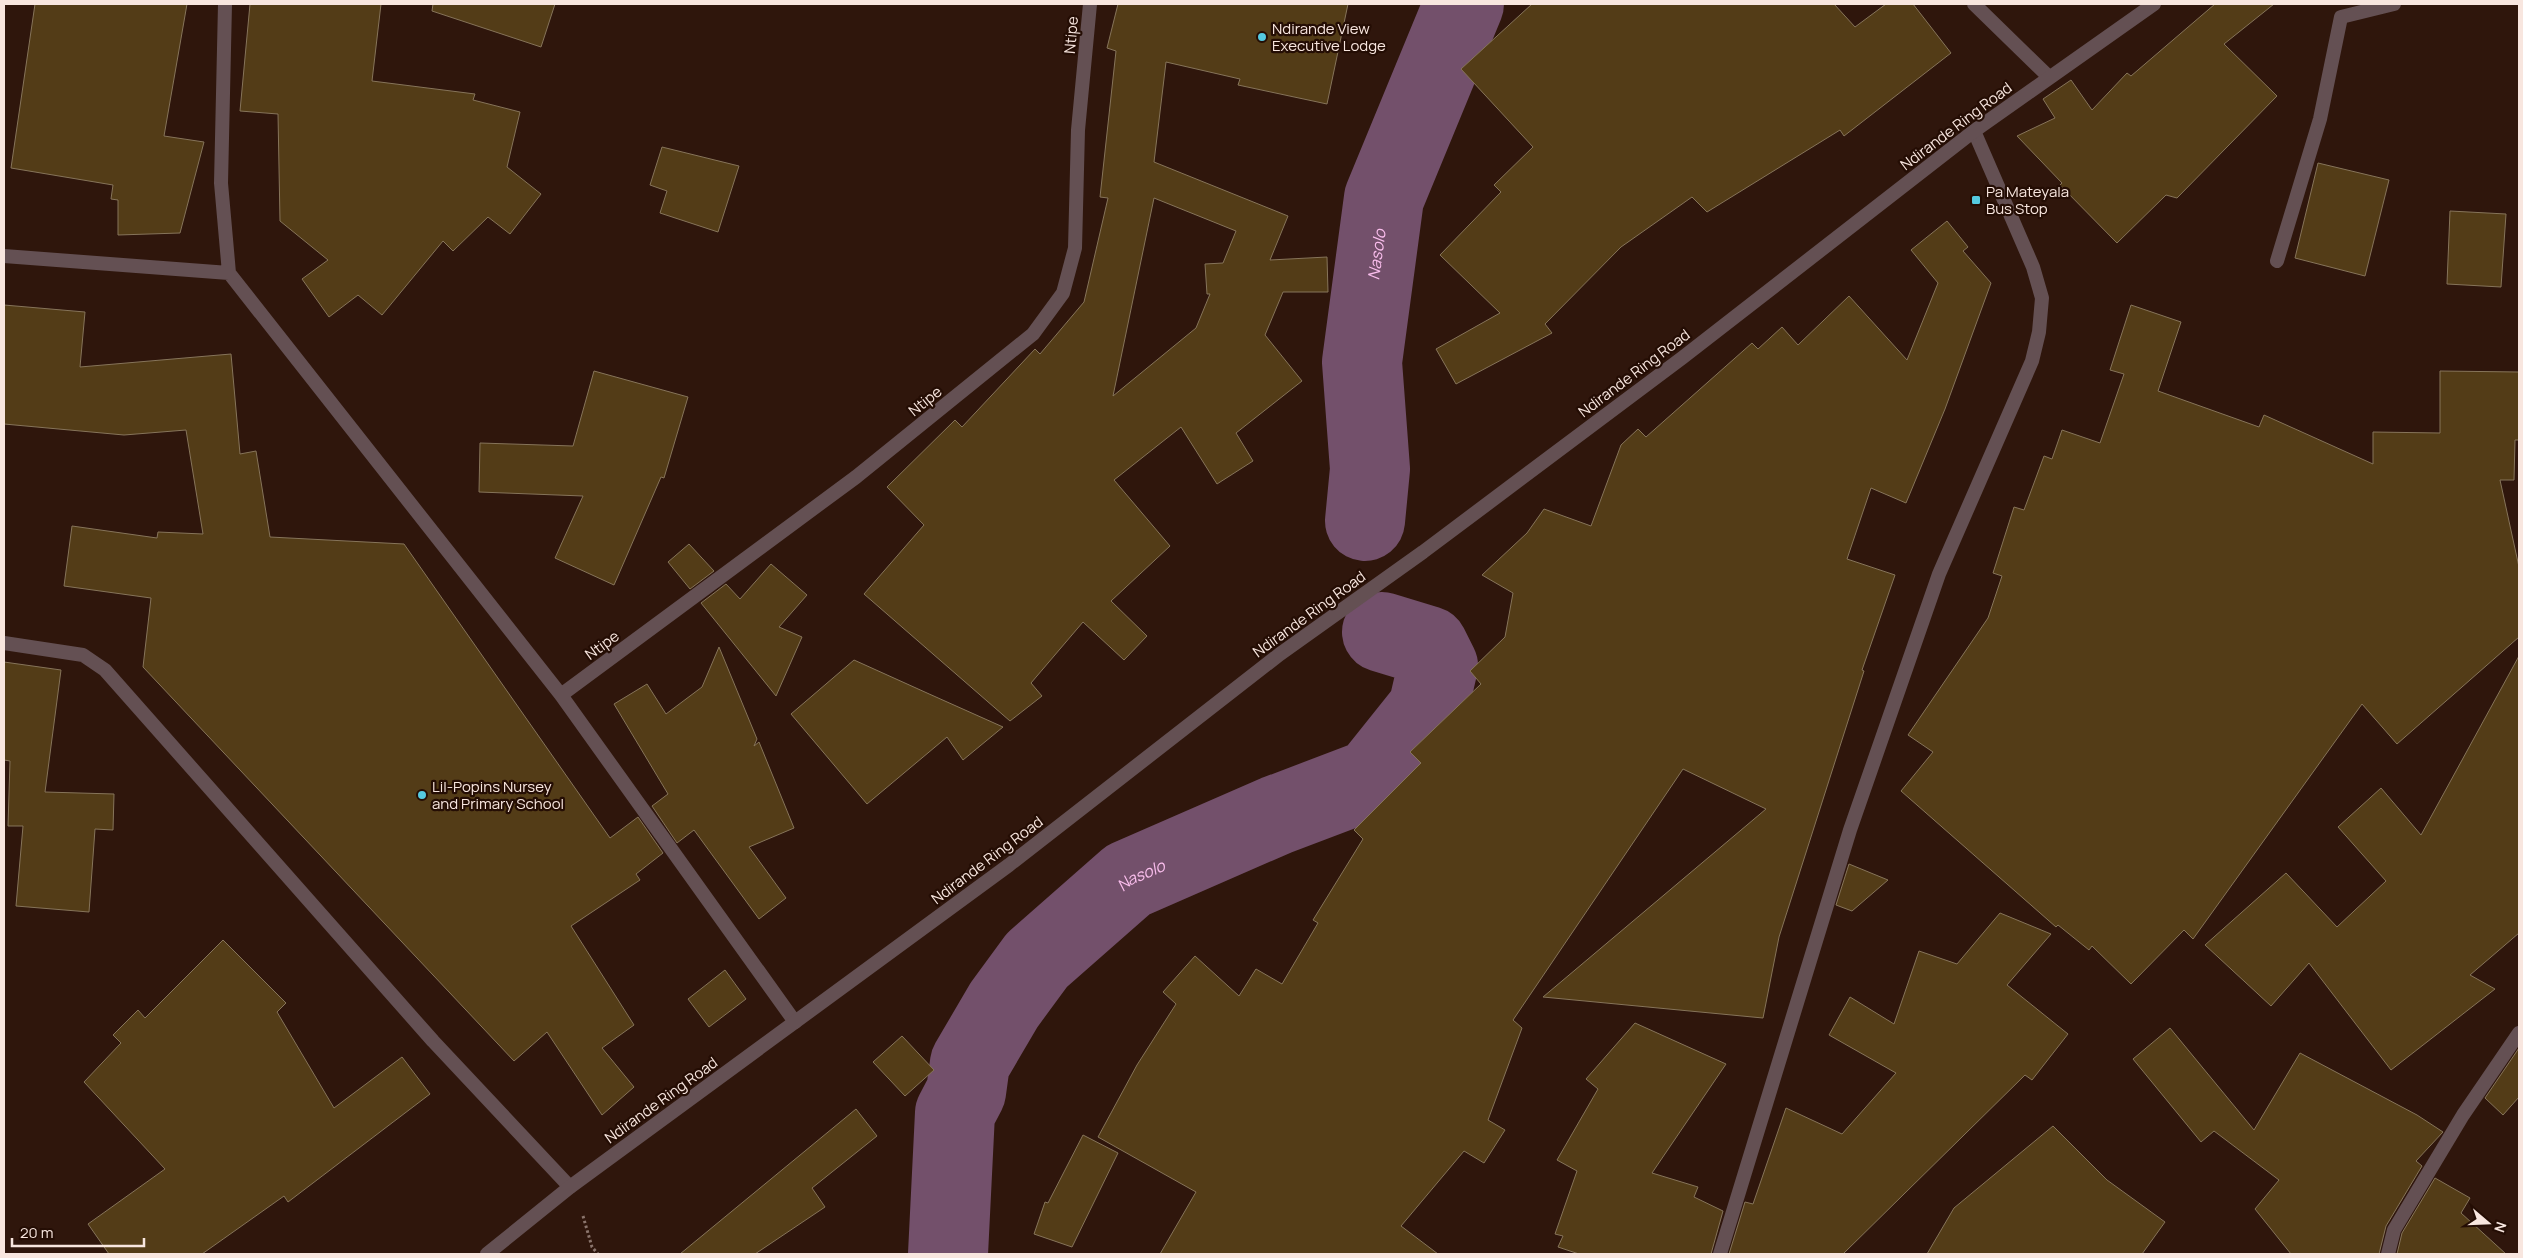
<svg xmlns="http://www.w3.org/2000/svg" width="2523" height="1258" font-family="Manrope,sans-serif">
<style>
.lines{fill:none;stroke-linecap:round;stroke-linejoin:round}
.stream{stroke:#9b7d8e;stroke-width:14}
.river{stroke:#73506b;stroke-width:80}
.building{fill:#533c17;stroke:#86745a;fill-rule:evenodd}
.path{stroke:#8b756d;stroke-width:3;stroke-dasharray:2.5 2.5;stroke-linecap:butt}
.minor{stroke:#645053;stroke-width:14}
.tertiary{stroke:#645053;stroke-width:14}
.poi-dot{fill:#55cae0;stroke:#240d04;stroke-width:2}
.labels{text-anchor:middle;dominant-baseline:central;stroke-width:4.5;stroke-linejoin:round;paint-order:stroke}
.poi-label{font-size:15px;fill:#f8e6df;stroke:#240d04;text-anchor:start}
.street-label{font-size:15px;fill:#f8e6df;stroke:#240d04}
.water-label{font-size:16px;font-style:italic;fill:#fabeed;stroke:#240d04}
</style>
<rect width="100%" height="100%" fill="#2f160c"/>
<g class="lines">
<!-- stream -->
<path class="stream" d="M1365 521 1369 534"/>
<!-- river -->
<g class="river">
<path id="s1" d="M1365 521 1370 469 1362 362 1384 198 1464 4"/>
<path id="s2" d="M948 1254 955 1113 966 1092 970 1063 1004 1005 1037 960 1128 880 1277 815 1372 779 1428 709 1438 666 1428 646 1382 632"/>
</g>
</g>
<!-- building -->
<path class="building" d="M35 4H187L164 136 204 142 180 233 118 235V200L111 199 113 185 11 168Z
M250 4H381L372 81 475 94 473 100 520 112 507 167 541 194 510 234 488 217 453 251 443 241 382 315 358 295 329 317 302 279 328 260 280 221 278 114 240 111Z
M433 4H555L541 47 432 11Z
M1118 4H1348L1327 104 1238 85 1240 79 1166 62 1154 162 1288 216 1270 260 1327 257 1328 292H1283L1265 335 1302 381 1236 433 1253 461 1217 484 1181 427 1114 480 1170 546 1111 601 1147 636 1124 660 1083 622 1031 683 1042 696 1010 721 864 594 924 525 887 487 955 420 962 427 1035 349 1040 354 1084 302 1108 198 1100 197 1116 51 1107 48ZM1154 198 1236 231 1223 263 1205 264 1207 294H1210L1196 328 1113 396Z
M1532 4H1834L1855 27 1886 4H1913L1951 53 1844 136 1840 130 1707 212 1692 197 1621 247 1545 324 1552 333 1456 384 1436 349 1500 313 1440 255 1501 192 1494 185 1533 147 1461 69Z
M2215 4H2274L2224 44 2277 96 2177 198 2166 195 2117 243 2060 185 2062 183 2017 136 2055 118 2043 99 2071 80 2092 110 2127 73 2131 76Z
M662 147 739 166 718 232 660 213 667 191 650 185Z
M2318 163 2389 180 2365 276 2295 258Z
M2450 211 2506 214 2501 287 2447 284Z
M1947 221 1968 247 1963 251 1991 283 1945 409 1906 503 1871 488 1847 559 1895 575 1862 670 1864 671 1779 937 1763 1018 1543 997 1766 809 1683 769 1513 1020 1522 1028 1488 1120 1505 1130 1484 1163 1464 1151 1401 1226 1438 1254H1160L1196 1192 1098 1137 1137 1065 1176 1004 1163 992 1195 956 1239 996 1256 969 1282 984 1318 923 1313 920 1363 839 1354 830 1421 763 1410 752 1481 684 1470 671 1505 637 1513 593 1482 575 1527 533 1544 509 1591 526 1621 445 1638 429 1646 437 1752 343 1758 349 1782 327 1798 345 1849 296 1907 360 1938 283 1911 250Z
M4 305 85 312 80 367 231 354 240 454 256 451 270 537 404 544 610 838 638 817 663 853 636 874 640 880 571 926 634 1025 602 1048 634 1087 602 1115 547 1032 514 1061 143 667 151 598 64 586 72 526 157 538 158 532 203 534 186 430 124 435 4 424Z
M2131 305 2181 322 2158 391 2259 427 2264 415 2373 464V432L2440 433V371L2519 372V440H2515L2514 480H2500L2519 567V637L2397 744 2362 704 2193 939 2184 930 2131 984 2092 946 2089 950 2058 925 2056 927 1901 791 1933 752 1908 735 1988 618 2002 576 1993 573 2014 507 2024 510 2044 456 2052 459 2062 430 2100 443 2124 374 2110 370Z
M594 371 688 397 664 478 661 477 614 585 555 558 583 496 479 492 480 443 573 446Z
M689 544 714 571 690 589 668 562Z
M771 564 807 595 779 627 802 637 776 696 701 603 726 584 740 599Z
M719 647 757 739 754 746 759 742 794 828 749 847 786 898 759 919 694 830 677 843 652 806 668 794 614 704 647 684 666 714 702 687Z
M2519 656V933L2470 975 2495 989 2391 1070 2309 963 2271 1006 2205 945 2286 873 2337 927 2386 881 2338 827 2381 788 2421 835Z
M854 660 927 693 1003 727 963 760 947 737 867 804 791 714Z
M4 662 61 670 45 792 114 794 113 830 95 829 89 912 16 906 23 826H8L10 761 4 760Z
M1849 864 1888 880 1852 911 1836 905Z
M2000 913 2051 934 2007 985 2068 1034 2032 1080 2025 1075 1843 1254H1729L1745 1202 1753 1204 1786 1108 1842 1134 1896 1073 1829 1035 1850 997 1894 1024 1919 951 1957 964Z
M223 940 286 1003 277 1012 334 1108 402 1057 430 1094 288 1202 284 1196 202 1254H109L88 1224 165 1169 84 1082 121 1043 113 1035 138 1010 145 1018Z
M725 970 746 999 709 1027 688 999Z
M1635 1023 1726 1064 1652 1173 1698 1187 1694 1197 1723 1211 1711 1254H1579L1558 1247 1563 1236 1555 1234 1577 1171 1557 1160 1598 1089 1586 1079Z
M2170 1028 2254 1130 2300 1053 2417 1115 2443 1132 2416 1161 2422 1166 2386 1226 2379 1254H2291L2255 1209 2279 1180 2214 1131 2201 1142 2133 1059Z
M902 1036 934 1070 905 1096 873 1062Z
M2519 1048V1097L2503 1115 2485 1098Z
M856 1109 877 1136 812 1188 825 1207 755 1254H680Z
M2053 1126 2107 1180 2165 1222 2142 1254H1927L1954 1208Z
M1083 1135 1118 1153 1072 1247 1034 1234 1045 1202 1048 1203Z
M2435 1178 2470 1198 2461 1213 2506 1254H2397L2402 1233Z"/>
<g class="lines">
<!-- path -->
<path class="path" d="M583 1216 592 1247 598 1254"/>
<!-- minor -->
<path class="minor" d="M225 4 221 183 229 273 561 695 795 1022
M1974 4 2049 77
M4 256 229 273
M2277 261 2320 119 2341 17 2394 4
M4 643 83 655 105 670 433 1041 570 1187
M561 695 856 477 1033 334 1063 293 1075 248 1078 130 1090 4
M1720 1254 1850 830 1939 574 2032 361 2039 332 2042 298 2033 267 1974 131
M2388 1254 2394 1230 2463 1115 2519 1033"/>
<!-- tertiary -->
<path class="tertiary" d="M487 1254 570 1187 1009 865 1280 654 1423 552 1682 358 1974 131 2154 4"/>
</g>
<!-- markers -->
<g class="poi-dot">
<circle cx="1262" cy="37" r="5"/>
<rect x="1971" y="195" width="10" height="10" rx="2.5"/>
<circle cx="422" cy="795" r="5"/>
</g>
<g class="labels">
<!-- poi labels -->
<g class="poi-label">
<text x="1272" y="28">Ndirande View<tspan x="1272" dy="17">Executive Lodge</tspan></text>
<text x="1986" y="191">Pa Mateyala<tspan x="1986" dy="17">Bus Stop</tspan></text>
<text x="432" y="786">Lil-Popins Nursey<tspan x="432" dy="17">and Primary School</tspan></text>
</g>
<!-- street labels -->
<g class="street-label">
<text transform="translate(1071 35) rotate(-85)">Ntipe</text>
<text transform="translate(1956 126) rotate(-37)">Ndirande Ring Road</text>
<text transform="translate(1634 373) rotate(-37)">Ndirande Ring Road</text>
<text transform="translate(925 401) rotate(-39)">Ntipe</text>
<text transform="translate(1309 614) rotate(-36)">Ndirande Ring Road</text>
<text transform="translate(602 645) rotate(-36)">Ntipe</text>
<text transform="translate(987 860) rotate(-37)">Ndirande Ring Road</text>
<text transform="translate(661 1100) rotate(-36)">Ndirande Ring Road</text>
</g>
<!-- water labels -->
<g class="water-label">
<text stroke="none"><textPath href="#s1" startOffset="268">Nasolo</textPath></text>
<text stroke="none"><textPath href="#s2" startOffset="452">Nasolo</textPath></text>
</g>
</g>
<!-- border -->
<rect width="2523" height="1258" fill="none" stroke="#f8e6df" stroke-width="10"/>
<!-- north arrow -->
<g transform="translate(2488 1223) rotate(109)" stroke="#240d04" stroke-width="4" paint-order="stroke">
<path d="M0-4L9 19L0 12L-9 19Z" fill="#f8e6df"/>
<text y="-8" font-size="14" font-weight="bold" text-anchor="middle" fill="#f8e6df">N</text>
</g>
<!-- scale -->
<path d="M12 1238v8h132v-8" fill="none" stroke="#f8e6df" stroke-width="2.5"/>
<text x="20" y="1238" font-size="15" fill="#f8e6df" stroke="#240d04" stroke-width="4" paint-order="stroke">20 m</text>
</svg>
